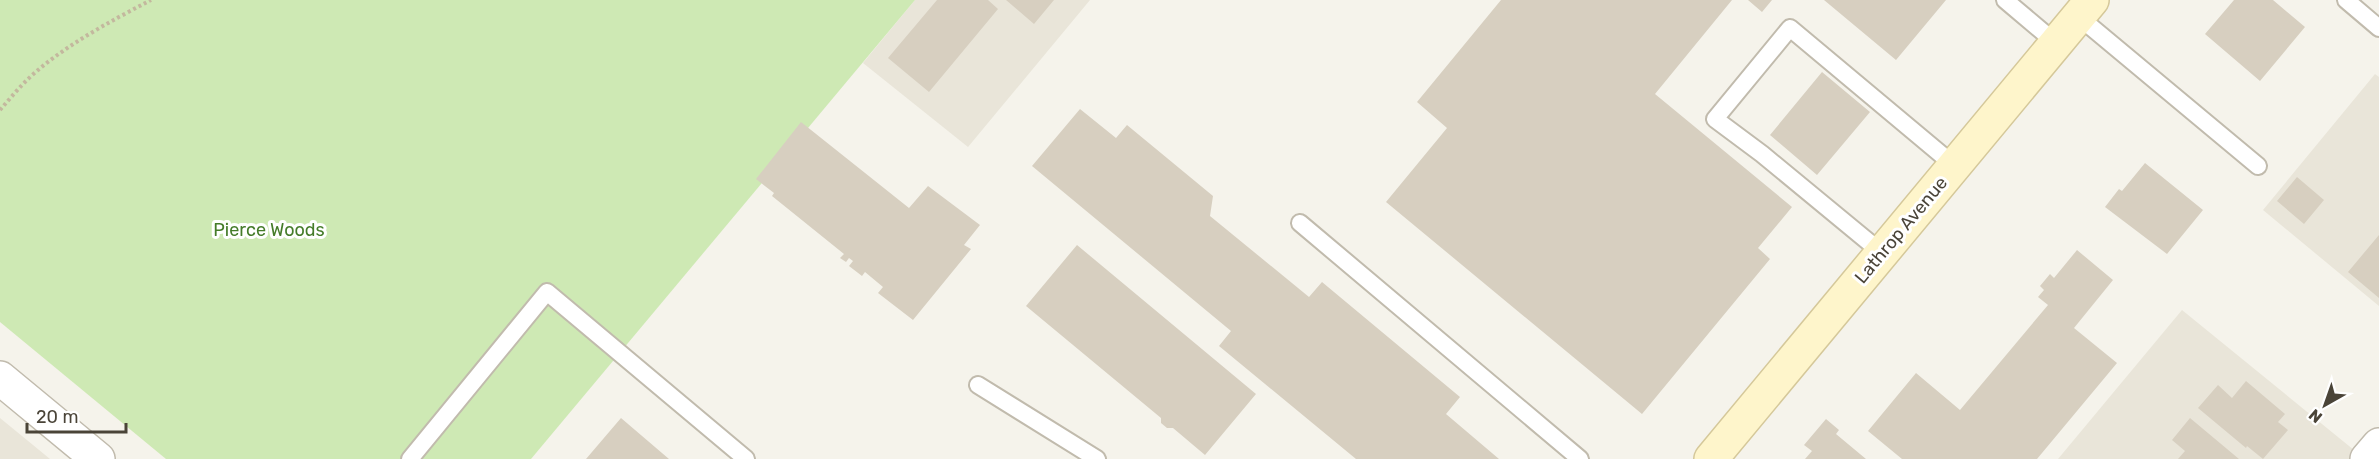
<svg xmlns="http://www.w3.org/2000/svg" width="2379" height="459" font-family="Rubik,sans-serif">
<style>
.residential{fill:#e9e5d9}
.green{fill:#cee9b4}
.building{fill:#d7cfc0}
.lines{fill:none;stroke-linecap:round;stroke-linejoin:round}
.lane-casing{stroke:#c1bbad;stroke-width:20}
.street-casing{stroke:#c1bbad;stroke-width:36}
.secondary-casing{stroke:#d5c89a;stroke-width:36}
.path{stroke:#c3b89e;stroke-width:4;stroke-dasharray:3 3;stroke-linecap:butt}
.lane{stroke:#fff;stroke-width:16}
.street{stroke:#fff;stroke-width:33}
.secondary{stroke:#fef5cb;stroke-width:33}
.labels{text-anchor:middle;dominant-baseline:central;stroke-width:6;stroke-linejoin:round;paint-order:stroke}
.park-label{font-size:18px;fill:#457c2a;stroke:#fff}
.street-label{font-size:18px;fill:#4a4438;stroke:#fff}
</style>
<rect width="100%" height="100%" fill="#f5f3eb"/>
<!-- residential -->
<path class="residential" d="M915 0H1090L968 147 863 63Z
M2375 74 2379 77V306L2263 210Z
M2182 310 2365 459H2058Z
M0 418 33 445 50 459H0Z"/>
<!-- green -->
<path class="green" d="M0 0H915L531 459H166L0 322Z"/>
<!-- building -->
<path class="building" d="M937 0H988L998 9 929 92 888 58Z
M1006 0H1054L1034 24Z
M1501 0H1732L1655 94 1792 207 1758 248 1770 259 1642 414 1386 202 1447 128 1417 102Z
M1748 0H1772L1762 12Z
M1824 0H1946L1896 60Z
M2234 0H2273L2305 27 2260 81 2205 34Z
M1822 72 1870 112 1817 175 1770 135Z
M1080 109 1116 138 1127 125 1213 196 1210 216 1309 297 1322 282 1460 397 1446 414 1499 459H1356L1219 346 1231 331 1032 166Z
M801 122 909 208 928 186 980 225 964 245 971 249 913 320 878 293 883 287 865 272 862 276 849 266 853 261 849 258 846 262 840 258 844 254 772 196 774 193 756 179Z
M2145 163 2203 210 2167 254 2105 207 2119 189 2122 191Z
M2297 177 2324 200 2304 224 2277 201Z
M2379 235V298L2348 272Z
M1077 245 1256 394 1205 455 1173 428H1167L1161 423V418L1026 306Z
M2077 250 2113 280 2074 328 2117 363 2037 459H1902L1868 431 1916 373 1960 410 2048 305 2038 297 2044 290 2040 286 2050 274 2054 278Z
M2246 381 2285 414 2278 422 2288 430 2263 459 2247 446 2246 448 2198 408 2218 385 2232 398Z
M621 418 669 459H586Z
M2190 418 2239 459H2178L2185 451 2172 440Z
M1826 419 1839 430 1836 434 1866 459H1805L1812 451 1804 445Z"/>
<g class="lines">
<!-- lane casing -->
<g class="lane-casing">
<path id="lane" d="M2005 0 2056 43
M2346 0 2379 28
M2078 16 2258 166
M1300 223 1580 459
M1882 253 1762 154 1715 119 1790 28 1955 166
M978 385 1097 459
M410 459 547 292 746 459"/>
</g>
<!-- street casing -->
<g class="street-casing">
<path id="street" d="M0 378 98 459
M2367 459 2379 445"/>
</g>
<!-- secondary casing -->
<g class="secondary-casing">
<path id="secondary" d="M1711 459 2092 0"/>
</g>
<!-- path -->
<path class="path" d="M0 110C8 101 16 91 25 82 58 49 109 22 151 0"/>
<!-- lane -->
<use href="#lane" class="lane"/>
<!-- street -->
<use href="#street" class="street"/>
<!-- secondary -->
<use href="#secondary" class="secondary"/>
</g>
<g class="labels">
<!-- park labels -->
<g class="park-label">
<text x="269" y="230">Pierce Woods</text>
</g>
<!-- street labels -->
<g class="street-label">
<text transform="translate(1901 230) rotate(-50)">Lathrop Avenue</text>
</g>
</g>
<!-- north arrow -->
<g transform="translate(2325 405) rotate(220)" stroke="#ffffff" stroke-width="4.5" paint-order="stroke">
<path d="M0-4.5L10 22L0 15L-10 22Z" fill="#4a4438"/>
<text y="-9" font-size="16" font-weight="bold" text-anchor="middle" fill="#4a4438">N</text>
</g>
<!-- scale -->
<path d="M27 423v9h99v-9" fill="none" stroke="#4a4438" stroke-width="3"/>
<text x="36" y="423" font-size="18" fill="#4a4438" stroke="#ffffff" stroke-width="4.5" paint-order="stroke">20 m</text>
</svg>
